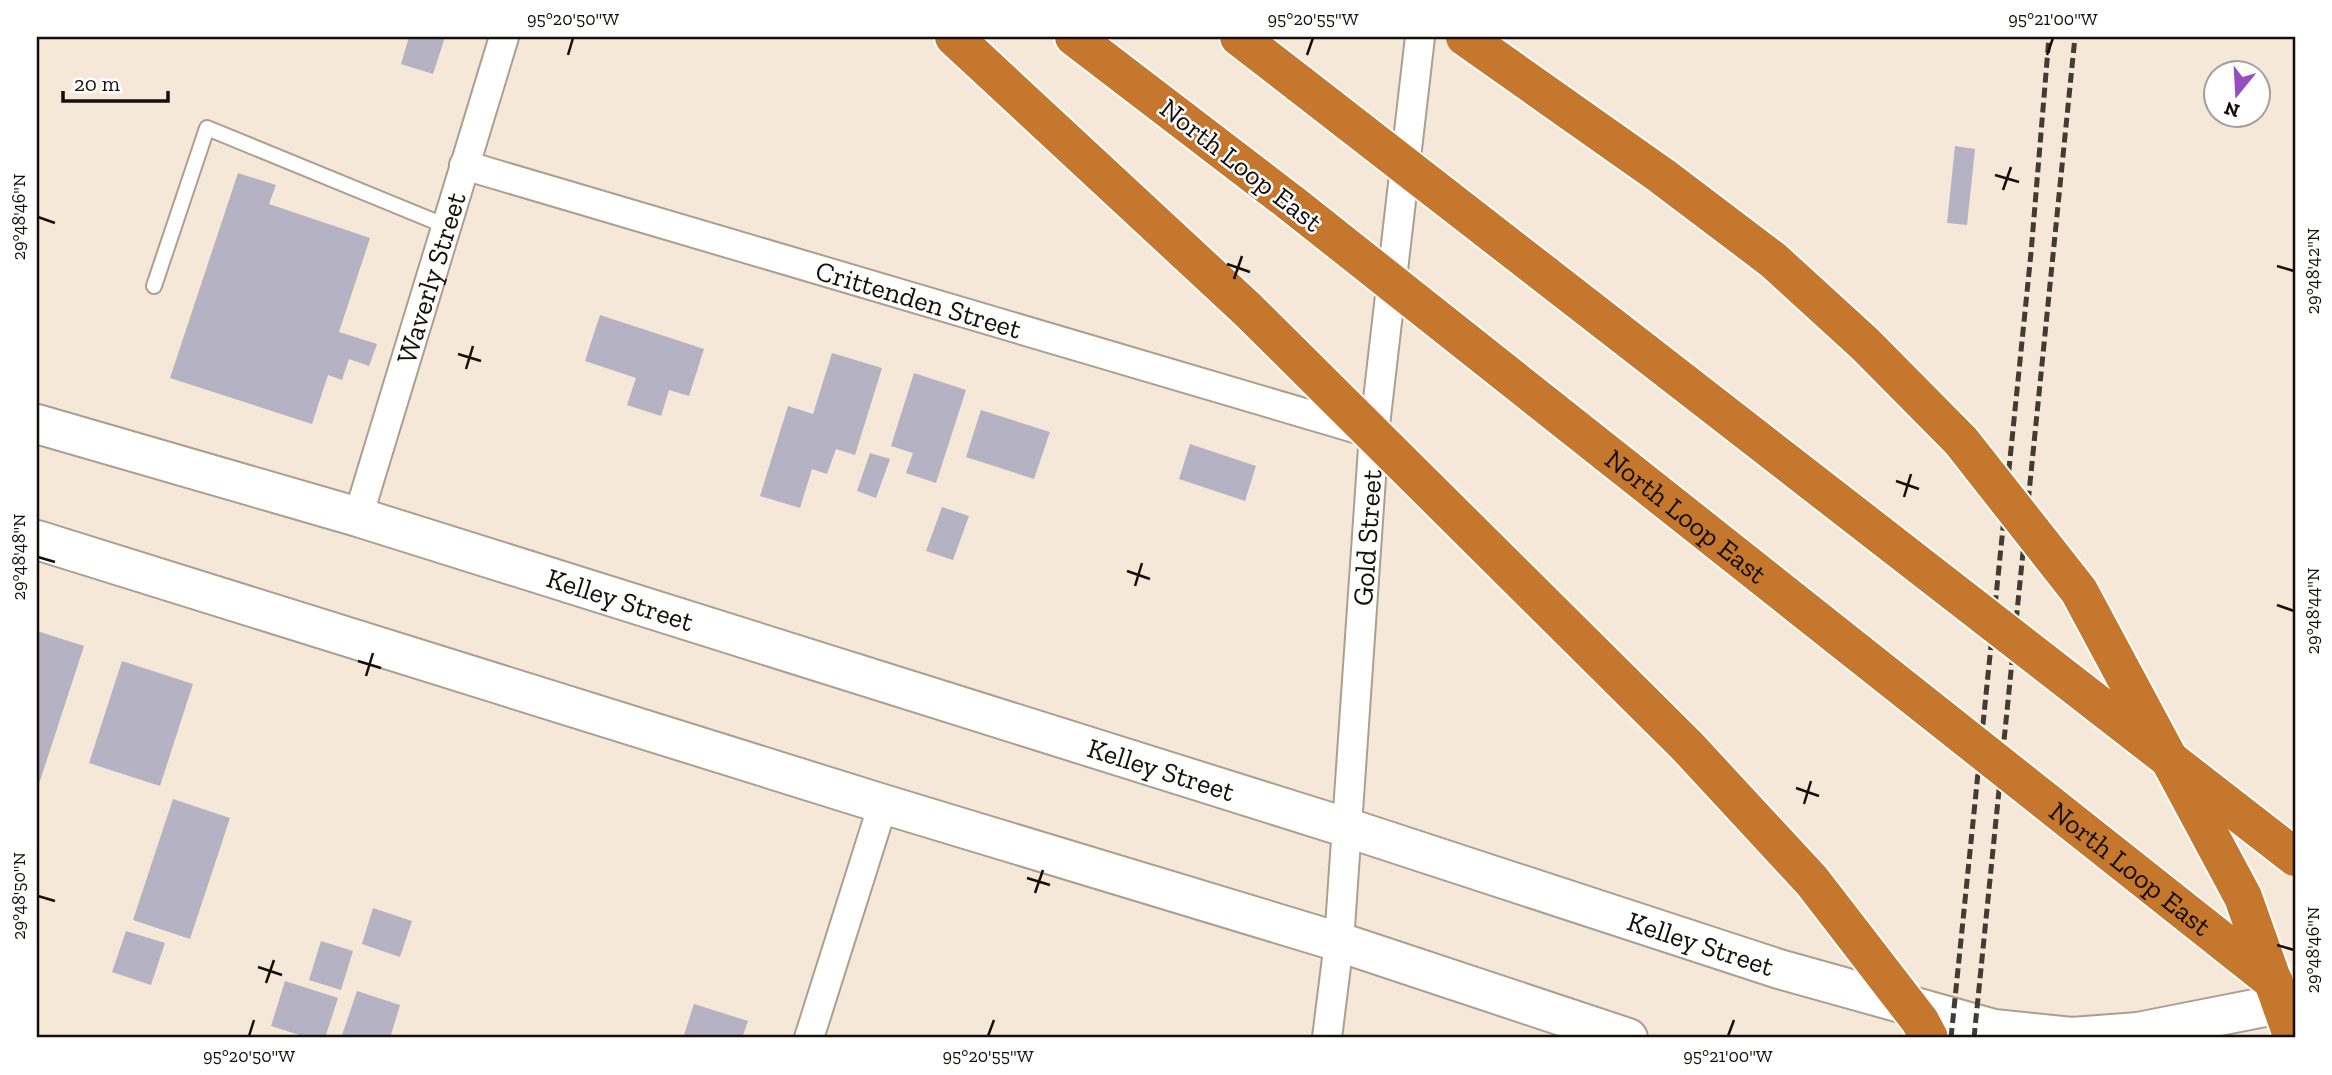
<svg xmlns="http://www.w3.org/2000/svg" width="2332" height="1075" font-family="'Zilla Slab',serif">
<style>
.building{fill:#b5b2c4}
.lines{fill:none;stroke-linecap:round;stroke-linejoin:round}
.lane-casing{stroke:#ab9f90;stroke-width:18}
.street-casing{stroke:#ab9f90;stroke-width:32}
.secondary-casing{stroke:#ab9f90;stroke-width:42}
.highway-casing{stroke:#fff;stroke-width:42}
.lane{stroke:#fff;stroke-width:14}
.street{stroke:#fff;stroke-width:28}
.secondary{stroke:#fff;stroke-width:38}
.highway{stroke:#c4772d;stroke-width:38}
.rail{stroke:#433c35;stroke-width:5;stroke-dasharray:10 5;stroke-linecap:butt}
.highway-bridge-casing{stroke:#fff;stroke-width:42;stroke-linecap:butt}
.highway-bridge{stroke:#c4772d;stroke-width:38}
.ticks{fill:none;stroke:#140f0a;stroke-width:2.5}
.labels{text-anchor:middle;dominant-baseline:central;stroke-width:5;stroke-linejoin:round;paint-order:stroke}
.street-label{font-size:28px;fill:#140f0a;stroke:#fff}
.neatline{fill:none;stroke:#140f0a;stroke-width:2.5}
.ticks-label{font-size:18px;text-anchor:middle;fill:#140f0a}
</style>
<rect width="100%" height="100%" fill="#f5e8d8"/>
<!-- building -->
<path class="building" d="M409 37H445L433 74 401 64Z
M1955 146 1975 149 1967 225 1947 223Z
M238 173 276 185 269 204 370 238 339 332 377 344 369 366 349 359 342 380 328 375 312 424 170 378Z
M600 315 704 349 689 396 669 390 661 416 627 405 636 378 585 361Z
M832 353 882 368 855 455 836 449 827 474 812 469 800 508 760 496 788 406 813 414Z
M914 373 966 390 936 483 906 473 913 453 891 446Z
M981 410 1050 432 1034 479 966 457Z
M1190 444 1256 466 1245 501 1179 479Z
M870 453 890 459 876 498 857 491Z
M942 507 969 516 953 560 926 551Z
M37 631 84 646 37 790Z
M122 661 193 684 160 786 89 763Z
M173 799 230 818 190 939 133 920Z
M373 908 412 921 400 957 362 944Z
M126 931 165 943 151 985 112 972Z
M321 941 353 951 341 990 309 980Z
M285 981 338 998 325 1038H309L271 1026Z
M357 991 400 1005 390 1038H341Z
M694 1004 748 1021 742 1038H683Z"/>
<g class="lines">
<!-- lane casing -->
<g class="lane-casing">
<path id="lane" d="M154 286 207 128 446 226"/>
</g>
<!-- street casing -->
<g class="street-casing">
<g id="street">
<path id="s1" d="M464 165 1368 432"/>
<path id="s2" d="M358 517 504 37"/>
<path d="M809 1038 883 804"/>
<path id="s3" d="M1327 1038 1339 942 1374 434 1420 37"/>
</g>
</g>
<!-- secondary casing -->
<g class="secondary-casing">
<g id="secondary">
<path id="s4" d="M37 424 358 517 1345 827 1779 969 1994 1029 2072 1037 2138 1032 2295 1001"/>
<path d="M37 540 883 804 1339 942 1628 1038"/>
</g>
</g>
<!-- highway casing -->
<g class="highway-casing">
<path id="highway" d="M954 37 1247 309
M1074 37 1291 203
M1239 37 1301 85"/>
</g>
<!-- lane -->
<use href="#lane" class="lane"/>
<!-- street -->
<use href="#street" class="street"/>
<!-- secondary -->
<use href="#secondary" class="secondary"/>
<!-- highway -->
<use href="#highway" class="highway"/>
<!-- rail -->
<path class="rail" d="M1951 1038 2031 253 2049 37
M1974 1038 2075 37"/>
<!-- highway-bridge casing -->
<g class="highway-bridge-casing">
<g id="highway-bridge">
<path d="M1465 37 1662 176 1773 260 1865 344 1961 441 2079 591 2243 897 2293 1038"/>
<path d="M1301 85 2295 857"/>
<path id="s5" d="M1291 203 2274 982"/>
<path d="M1247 309 1687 746 1812 881 1920 1021 1929 1038"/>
</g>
</g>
<!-- highway-bridge -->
<use href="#highway-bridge" class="highway-bridge"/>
</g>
<!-- ticks -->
<path class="ticks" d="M568 55 573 38M1307 55 1313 38M2047 55 2053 38M1995 175 2019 182M2003 190 2011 167M38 217 55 223M1227 264 1250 272M2277 266 2294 271M1234 279 1242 256M458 354 481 361M466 369 473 346M1896 481 1919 489M1904 497 1911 474M38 557 55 562M1127 571 1150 579M1135 586 1142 563M2277 605 2294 611M358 661 381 668M366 676 373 653M1796 788 1819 796M1804 804 1811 781M1027 878 1050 885M1035 893 1043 870M38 896 55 901M2277 945 2294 950M258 967 282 975M266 983 274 960M249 1036 254 1020M988 1036 994 1020M1728 1036 1734 1020"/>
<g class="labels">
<!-- street labels -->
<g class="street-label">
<text transform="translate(1241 165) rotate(38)">North Loop East</text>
<text stroke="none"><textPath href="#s2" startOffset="250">Waverly Street</textPath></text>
<text stroke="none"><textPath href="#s1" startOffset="474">Crittenden Street</textPath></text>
<text stroke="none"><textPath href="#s5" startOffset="504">North Loop East</textPath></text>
<text stroke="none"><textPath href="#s3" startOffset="502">Gold Street</textPath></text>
<text stroke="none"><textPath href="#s4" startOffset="609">Kelley Street</textPath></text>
<text stroke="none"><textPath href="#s4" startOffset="1176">Kelley Street</textPath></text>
<text stroke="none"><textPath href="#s5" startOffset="1071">North Loop East</textPath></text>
<text stroke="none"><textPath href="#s4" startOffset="1743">Kelley Street</textPath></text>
</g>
</g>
<!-- border -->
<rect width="2332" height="1075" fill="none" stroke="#ffffff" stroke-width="77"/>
<!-- north arrow -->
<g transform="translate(2237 94) rotate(198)"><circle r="33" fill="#ffffff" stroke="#a19f9d" stroke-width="2"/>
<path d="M0-5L12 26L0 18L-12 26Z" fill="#954dc0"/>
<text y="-10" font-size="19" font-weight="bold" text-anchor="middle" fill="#140f0a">N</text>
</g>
<!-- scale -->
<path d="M63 91v10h105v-10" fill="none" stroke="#140f0a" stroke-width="3.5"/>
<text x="74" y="91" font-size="21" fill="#140f0a" stroke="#ffffff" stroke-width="5" paint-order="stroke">20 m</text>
<rect x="38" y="38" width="2256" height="998" class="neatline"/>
<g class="ticks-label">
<text x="573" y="25">95°20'50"W</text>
<text x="1313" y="25">95°20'55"W</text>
<text x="2053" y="25">95°21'00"W</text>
<text transform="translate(19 217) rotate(-90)" y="6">29°48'46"N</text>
<text transform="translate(2313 271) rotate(-90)" y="6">29°48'42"N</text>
<text transform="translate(19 557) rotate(-90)" y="6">29°48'48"N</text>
<text transform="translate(2313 611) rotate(-90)" y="6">29°48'44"N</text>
<text transform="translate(19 896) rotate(-90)" y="6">29°48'50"N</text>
<text transform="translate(2313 950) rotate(-90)" y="6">29°48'46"N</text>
<text x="249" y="1062">95°20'50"W</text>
<text x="988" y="1062">95°20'55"W</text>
<text x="1728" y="1062">95°21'00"W</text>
</g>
</svg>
